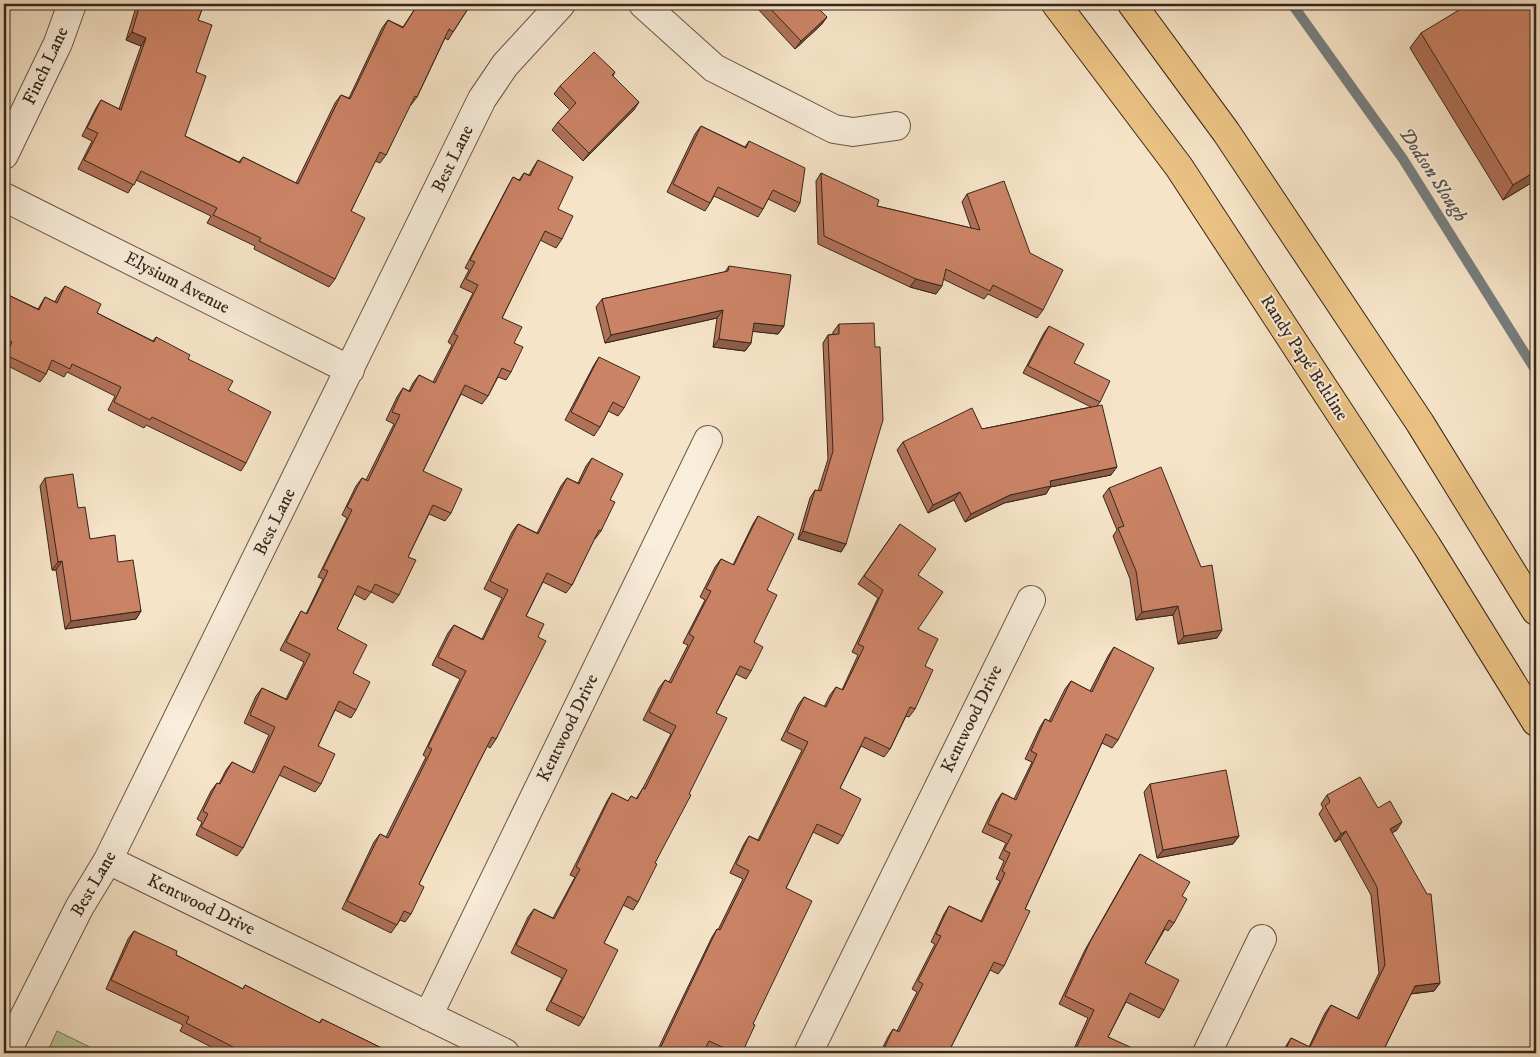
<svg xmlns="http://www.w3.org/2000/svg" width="1540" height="1057" font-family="'IM FELL DW Pica',serif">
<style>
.green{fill:#bac598;stroke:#78765a}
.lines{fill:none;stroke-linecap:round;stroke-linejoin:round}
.stream{stroke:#777f7f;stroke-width:10}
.street-casing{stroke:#665647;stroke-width:30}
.highway-casing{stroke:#36261c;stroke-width:30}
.street{stroke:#f9eddb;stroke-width:28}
.highway{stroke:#ebc284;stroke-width:28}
.wall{fill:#af7158;stroke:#36261c}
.shaded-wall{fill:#8e5c47;stroke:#36261c}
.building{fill:#cb8366;stroke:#36261c}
.labels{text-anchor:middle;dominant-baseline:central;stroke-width:4;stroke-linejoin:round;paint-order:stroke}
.street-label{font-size:18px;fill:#36261c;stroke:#f9eddb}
.water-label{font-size:19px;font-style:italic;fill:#57534e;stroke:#f9eddb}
</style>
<rect width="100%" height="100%" fill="#f6e4c8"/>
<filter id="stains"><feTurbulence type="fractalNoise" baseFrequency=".004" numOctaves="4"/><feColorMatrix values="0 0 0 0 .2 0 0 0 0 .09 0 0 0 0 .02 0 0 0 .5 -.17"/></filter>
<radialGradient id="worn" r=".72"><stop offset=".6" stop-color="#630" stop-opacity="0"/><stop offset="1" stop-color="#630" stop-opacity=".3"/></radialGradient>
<!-- green -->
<path class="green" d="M57 1031 102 1053H47Z"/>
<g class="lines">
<!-- stream -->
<path class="stream" d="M1292 4 1403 159 1536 371"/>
<!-- street casing -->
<g class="street-casing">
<path id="street" d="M643 4 714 68 834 129 853 132 896 126
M4 155 58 43 72 4
M4 197 350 370
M108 860 505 1053
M428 1016 708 440
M6 1053 79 908 108 860 482 99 505 65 561 4
M808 1053 1031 600
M1207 1053 1262 939"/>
</g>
<!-- highway casing -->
<g class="highway-casing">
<path id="highway" d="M1056 4 1179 167 1427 546 1536 722
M1132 4 1226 132 1420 423 1536 611"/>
</g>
<!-- street -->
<use href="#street" class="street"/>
<!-- highway -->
<use href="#highway" class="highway"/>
</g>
<!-- wall -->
<path class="wall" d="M137 4H204L198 20 196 72 185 136 239 162 243 157 296 183 335 103 341 95 349 98 382 28 388 20 403 27 418 4H471L448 40 445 38 417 97 411 105 410 104 386 155 380 163 375 161 351 211 335 279 329 287 254 249 255 246 207 223 211 216 136 180 128 193 78 169 92 141 82 136 96 108 101 100 119 109 141 46 126 40Z
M758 4H814L827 17 821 25 795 49 756 7Z
M1536 4V180L1503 200 1410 48 1421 33Z
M615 72 613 76 634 110 583 161 552 130 558 122 570 110 554 94 560 86Z
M701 126 745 147 749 141 800 203 795 212 768 199 763 209 758 217 714 196 710 203 705 211 667 192 695 134Z
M538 160 558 209 562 239 556 248 540 240 502 318 514 343 511 372 506 380 498 377 488 396 482 404 461 394 423 471 451 513 445 521 429 514 408 557 399 595 393 603 371 592 365 600 354 594 337 629 353 673 356 710 351 718 335 710 318 746 321 784 315 792 279 775 243 848 237 856 196 835 202 822 197 819 211 791 217 783 219 784 226 770 232 762 252 772 269 735 244 723 256 696 262 688 286 699 304 662 280 650 296 620 301 611 306 614 323 579 318 577 347 518 342 515 356 486 362 478 366 480 394 424 386 420 397 397 403 388 409 391 413 383 419 375 433 382 452 345 448 342 473 293 460 287 469 270 465 268 508 186 513 177 519 180 524 173 529 175 533 168Z
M821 173 877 206 971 228 962 202 967 194 1043 310 1037 318 988 294 984 299 943 279 936 294 910 287 818 244 816 181Z
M729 266 784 326 778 334 752 331 751 343 745 351 713 347 717 318 605 343 596 307 602 299 725 272Z
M65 286 97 313 153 341 156 337 188 359 228 390 246 463 241 471 146 425 144 428 108 410 115 396 67 372 64 377 48 369 46 374 40 382 4 364V356L7 350 4 349V293L38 309 45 297 55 302 59 294Z
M839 324 846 544 841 552 798 539 810 498 815 490 818 491 828 459 823 343 828 335 833 334V332Z
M1049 326 1074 363 1100 402 1097 406 1111 475 1050 487 1046 494 1004 503 965 522 954 500 928 513 897 450 903 442 982 429 1091 407 1023 373 1044 333Z
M599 357 624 408 618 416 608 411 600 427 594 436 565 420 594 365Z
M592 458 610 500 601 531 595 539H594L572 585 566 593 543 582 526 616 538 637 496 739 490 748 487 746 475 770 419 884 411 914 405 922 400 920 391 933 342 909 374 842 380 834 386 837 426 757 423 755 460 679 432 665 448 633 454 625 482 639 502 598 484 589 512 532 518 524 537 533 561 486 567 478 578 483 586 466Z
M45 478 78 508 90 539 118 562 141 611 136 619 65 629 56 570H52L40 486Z
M1109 488 1217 638 1178 644 1173 615 1136 620 1130 579 1113 536 1117 530 1103 496Z
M758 516 767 590 754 642 751 671 746 679 736 674 716 713 638 902 633 910 623 905 604 943 584 1018 579 1026 546 1010 562 978 511 953 528 917 534 909 553 918 575 877 570 875 607 801 612 793 628 801 631 796 636 799 643 788 671 734 643 720 659 688 665 680 669 682 688 645 683 643 705 600 700 597 715 567 721 559 733 565 753 524Z
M900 524 918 575V629L925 666 915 709 909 717 906 716 890 749 884 757 861 746 840 788 843 836 838 844 813 832 786 888 753 1024 742 1053H712L705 1050 703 1053H656L712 937 717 929 718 930 743 879 730 873 744 844 749 836 758 840 802 750 781 740 798 705 804 697 824 707 830 695 836 687 842 690 858 655 852 652 878 598 858 584Z
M1114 647 1118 740 1112 748 1102 743 1025 909 1004 966 998 974 990 970 948 1053H880L888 1037 893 1029 897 1031 917 992 912 989 935 944 931 942 944 914 949 906 981 921 1000 881 996 879 1004 861 999 858 1006 843 982 832 996 802 1002 793 1014 799 1032 762 1025 759 1040 727 1045 719 1049 721 1065 689 1071 681 1090 691 1108 656Z
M1150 784 1239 836 1233 844 1157 858 1144 792Z
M1327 795 1378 808 1397 830 1392 833 1440 983 1434 991 1411 994 1382 1053H1282L1286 1046 1291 1038 1309 1047 1325 1013 1331 1005 1357 1018 1379 973 1371 895 1340 839 1335 842 1319 814 1323 808 1321 804Z
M1140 854 1182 896 1174 923 1168 931 1165 929 1145 963 1164 1010 1159 1018 1126 1002 1108 1037 1138 1053H1072L1088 1018 1059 1004 1085 950 1135 862Z
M134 931 176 955 243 989 245 985 319 1023 322 1019 392 1053H223L180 1031 183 1025 106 989 128 939Z"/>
<!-- shaded-wall -->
<path class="shaded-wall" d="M827 17 821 25 795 49 801 41Z
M132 32 146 38 141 46 126 40Z
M639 102 634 110 583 161 589 153Z
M1536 171V180L1503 200 1513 185Z
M916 279 942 286 936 294 910 287Z
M723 310 717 318 605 343 611 335Z
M754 323 784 326 778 334 748 331Z
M719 339 751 343 745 351 713 347Z
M1117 467 1111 475 1050 487 1046 494 1004 503 965 522 971 514 1010 495 1050 481Z
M960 492 954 500 928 513 933 505Z
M803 531 846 544 841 552 798 539Z
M62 561 56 570H52L58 562Z
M1178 606 1173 615 1136 620 1142 612Z
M141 611 136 619 65 629 71 621Z
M1222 630 1217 638 1178 644 1184 636Z
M1402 822 1397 830 1384 837 1390 829Z
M1346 831 1340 839 1335 842 1341 834Z
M1239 836 1233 844 1157 858 1163 850Z
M1440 983 1434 991 1409 994 1415 986Z"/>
<!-- building -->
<path class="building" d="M4 4H10L4 16Z
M140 4H204L198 20 212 25 196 72 206 76 185 136 240 163 243 157 298 184 341 95 350 99 388 20 403 28 418 4H471L453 32 449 29 417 97 415 96 386 155 380 152 351 211 365 218 335 279 259 241 261 238 213 215 217 208 141 171 134 185 84 160 98 133 87 128 101 100 121 110 146 38 132 32Z
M766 4H814L827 17 801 41Z
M1469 4H1536V171L1513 185 1421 33Z
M594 52 615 72 612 75 639 102 589 153 558 122 576 103 560 86Z
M701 126 746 148 749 141 805 168 800 203 773 190 763 209 718 187 710 203 673 184Z
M538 160 573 177 558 209 573 216 562 239 545 231 502 318 522 327 514 343 523 347 511 372 502 368 488 396 465 385 423 471 462 489 451 513 433 505 408 557 416 560 399 595 375 584 371 592 358 586 337 629 367 645 353 673 370 682 356 710 339 701 318 746 335 754 321 784 284 766 243 848 201 827 208 814 203 811 217 783 220 784 232 762 254 773 275 727 250 715 262 688 287 700 310 654 286 642 301 611 307 614 328 571 323 569 352 510 347 507 362 478 368 481 400 415 392 412 403 388 410 392 419 375 435 383 458 336 454 334 478 285 466 279 475 262 470 260 513 177 520 181 524 173 530 176Z
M821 173 879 200 877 206 980 230 967 194 1004 181 1030 253 1063 270 1043 310 993 285 990 291 946 269 942 286 916 279 824 236Z
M729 266 791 275 784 326 754 323 751 343 719 339 723 310 611 335 602 299 728 271Z
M65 286 101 304 97 313 154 342 156 337 190 355 188 359 233 381 228 390 271 412 246 463 152 417 150 420 114 402 121 387 72 364 70 369 52 360 46 374 6 355 12 342 4 337V293L39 310 45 297 57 303Z
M874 323 875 347H880L883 420 846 544 803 531 815 490 821 491 833 451 828 335 839 334V324Z
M1049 326 1084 344 1074 363 1110 381 1100 402 1028 366Z
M599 357 640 377 624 408 613 402 600 427 571 412Z
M1102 405 1117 467 1050 481 1051 486 1010 495 971 514 960 492 933 505 903 442 972 408 982 429Z
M592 458 623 474 610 500 615 502 601 531 599 530 572 585 547 573 526 616 544 624 538 637 546 641 496 739 492 737 475 770 419 884 424 887 411 914 404 911 397 925 347 901 380 834 388 838 432 749 428 747 466 671 438 657 454 625 483 640 508 590 490 581 518 524 538 534 567 478 579 484Z
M1161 467 1201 567 1212 565 1222 630 1184 636 1178 606 1142 612 1136 571 1118 528 1124 526 1109 488Z
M73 474 78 508 85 507 90 539 115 535 118 562 133 560 141 611 71 621 62 561 58 562 45 478Z
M758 516 794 534 767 590 777 595 754 642 763 647 751 671 740 666 716 713 727 718 689 794 691 795 655 863 657 864 638 902 628 896 604 943 618 950 584 1018 551 1002 567 970 516 945 534 909 554 919 580 869 576 867 612 793 628 801 631 796 637 799 643 788 645 789 676 726 649 712 665 680 671 683 694 637 689 634 711 591 706 589 721 559 734 565Z
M900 524 936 549 918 575 943 592 918 629 938 639 925 666 933 670 915 709 910 707 890 749 865 737 840 788 861 799 843 836 817 824 786 888 812 901 753 1024 755 1025 742 1053H735L709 1041 703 1053H664L659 1051 717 929 720 930 749 871 736 864 749 836 759 841 808 742 787 732 804 697 826 707 836 687 843 690 864 647 858 644 883 590 864 576Z
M1114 647 1154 668 1118 740 1106 734 1025 909 1030 911 1004 966 994 962 948 1053H882L893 1029 899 1032 923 984 918 981 941 936 936 934 949 906 982 922 1005 873 1002 871 1010 853 1004 850 1012 835 988 824 1002 793 1016 800 1037 754 1031 751 1045 719 1051 722 1071 681 1092 692Z
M1226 770 1239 836 1163 850 1150 784Z
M1360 777 1378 808 1390 801 1402 822 1390 829 1427 894H1431L1440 983 1415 986 1382 1053H1284L1291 1038 1310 1047 1331 1005 1359 1019 1385 965 1377 887 1346 831 1341 834 1325 806 1330 802 1327 795Z
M1140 854 1190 882 1182 896 1187 899 1174 923 1169 920 1145 963 1179 980 1164 1010 1130 993 1108 1037 1139 1051 1138 1053H1074L1094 1010 1065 996 1090 942Z
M134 931 177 951 176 955 243 989 245 985 320 1023 322 1019 392 1053H245L186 1023 189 1017 111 980Z"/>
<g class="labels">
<!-- street labels -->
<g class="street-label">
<text transform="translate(46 66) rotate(-65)">Finch Lane</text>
<text transform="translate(453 159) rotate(-64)">Best Lane</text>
<text transform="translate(177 283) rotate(27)">Elysium Avenue</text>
<text transform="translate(1304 358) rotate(57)">Randy Papé Beltline</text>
<text transform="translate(275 522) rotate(-64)">Best Lane</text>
<text transform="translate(972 719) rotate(-64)">Kentwood Drive</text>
<text transform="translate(568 728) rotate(-64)">Kentwood Drive</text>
<text transform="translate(94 884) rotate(-60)">Best Lane</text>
<text transform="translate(201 905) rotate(26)">Kentwood Drive</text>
</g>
<!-- water labels -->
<g class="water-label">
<text transform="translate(1433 175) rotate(57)">Dodson Slough</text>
</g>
</g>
<!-- margin -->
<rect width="1540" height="1057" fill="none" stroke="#f6e4c8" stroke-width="20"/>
<rect x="5" y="5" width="1530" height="1047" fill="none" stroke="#36261c" stroke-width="2.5"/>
<rect x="10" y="10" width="1520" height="1037" fill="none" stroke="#36261c"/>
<rect width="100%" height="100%" filter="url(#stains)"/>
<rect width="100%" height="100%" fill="url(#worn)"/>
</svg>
